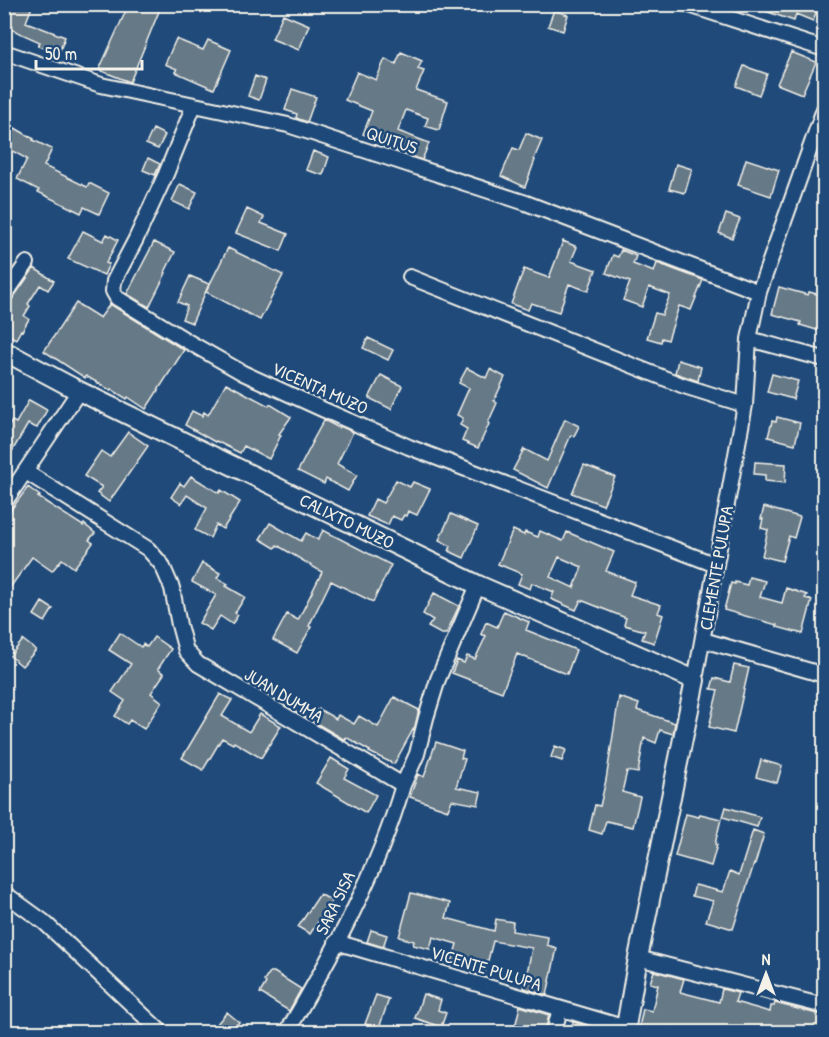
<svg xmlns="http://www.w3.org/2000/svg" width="829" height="1037" font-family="'Patrick Hand',sans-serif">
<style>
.building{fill:#667987;stroke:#f4f1e8;stroke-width:1.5;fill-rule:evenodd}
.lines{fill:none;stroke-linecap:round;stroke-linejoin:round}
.minor-casing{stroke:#f4f1e8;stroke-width:18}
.tertiary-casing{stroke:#f4f1e8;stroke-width:22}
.minor{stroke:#1f4a7a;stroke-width:14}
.tertiary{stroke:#1f4a7a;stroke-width:18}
.labels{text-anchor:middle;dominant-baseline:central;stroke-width:5;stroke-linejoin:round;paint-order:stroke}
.street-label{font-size:18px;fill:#f4f1e8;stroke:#1f4a7a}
</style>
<rect width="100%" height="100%" fill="#1f4a7a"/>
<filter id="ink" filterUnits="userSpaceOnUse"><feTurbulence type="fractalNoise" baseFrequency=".0167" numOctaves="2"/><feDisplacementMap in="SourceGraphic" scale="12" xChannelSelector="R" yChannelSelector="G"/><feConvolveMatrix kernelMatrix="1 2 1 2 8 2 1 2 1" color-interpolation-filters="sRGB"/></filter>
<g filter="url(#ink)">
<!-- building -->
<path class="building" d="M8 4H33L26 22 65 37 59 53 38 46 40 42 4 26V12Z
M129 4H162L130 82 99 70Z
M755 4H820L813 21 796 14 794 21 754 7Z
M554 10 568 15 563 31 548 26Z
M283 14 309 25 299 50 272 39Z
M176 39 203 50 208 40 231 50 214 89 175 72 177 69 165 64Z
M401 52 422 61 418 69 424 71 416 90 448 101 439 130 425 126 428 118 406 110 398 131 429 143 422 160 396 151 398 147 363 134 372 111 345 100 357 72 376 80 385 59 396 64Z
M791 52 816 62 802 94 777 84Z
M744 66 767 74 759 95 736 86Z
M255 76 266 80 259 100 248 96Z
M292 89 316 97 307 122 296 118 297 114 285 110Z
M15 128 34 139 33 140 52 149 44 166 87 187 89 183 109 193 99 214 84 207 81 213 38 192 39 190 17 179 27 159 5 147Z
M153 129 165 135 158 149 146 144Z
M526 133 542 140 534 159 535 160 525 187 501 176 513 148 519 150Z
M313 151 329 157 323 175 306 170Z
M148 158 160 164 155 175 143 170Z
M746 159 779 170 771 196 738 185Z
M676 164 692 169 685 193 669 189Z
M180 184 197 192 189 209 172 201Z
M247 209 264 217 261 223 288 234 281 251 236 233Z
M726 214 740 219 732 238 719 233Z
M83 231 103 241 107 234 118 240 106 263 109 264 104 275 68 259Z
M563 241 577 247 571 261 596 270 588 291 569 284 559 312 531 303 528 310 511 304 524 269 549 278Z
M154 242 175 252 165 272 166 273 149 307 127 294Z
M228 248 283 275 260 320 206 292Z
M621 250 636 256 633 264 654 272 657 263 703 280 691 310 679 306 668 340 662 338 661 342 647 338 655 313 662 315 670 295 649 287 642 307 623 300 630 282 606 273 613 255 618 257Z
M34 268 54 281 48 290 40 285 28 304 30 306 24 316 29 319 22 331 21 330 16 339 5 333 10 323 7 322 10 316 4 313V305L11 301Z
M190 276 209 284 192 323 182 319 187 306 178 302Z
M779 287 808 295 809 292 825 296V314L820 331 800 325 801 322 772 314Z
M76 303 100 318 110 304 184 350 146 409 128 397 127 399 111 389 110 390 86 376 85 378 44 351Z
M368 338 393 350 388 360 363 348Z
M678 360 701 367 698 381 675 373Z
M467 368 486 378 490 369 505 377 494 401 497 403 488 423 489 424 478 448 462 441 467 429 460 425 463 418 457 415 469 388 459 383Z
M772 374 798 381 793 399 767 392Z
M381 375 402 386 391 409 369 398Z
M226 383 269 406 270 404 291 417 279 434 281 435 269 459 244 446 240 453 216 441 215 442 185 425 192 411 202 416 204 412 208 415Z
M29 400 47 410 37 428 28 424 4 465V434L12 421 16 423Z
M777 417 800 423 795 444 768 437 772 421 776 422Z
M565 419 579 426 574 436 571 435 548 488 513 470 524 449 547 461Z
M324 420 339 428 340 426 353 432 337 464 357 475 348 491 326 479 324 484 298 471 313 442H312Z
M128 432 148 446 109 502 97 493 102 487 84 476 101 451 110 457Z
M755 462 786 464 785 483 765 481V475L754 474Z
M584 465 615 477 603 505 572 493Z
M191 476 219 493 221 490 240 502 223 529 216 525 210 538 195 530 207 508 187 495 181 504 171 497 180 483 184 486Z
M396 480 410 487 413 482 430 489 417 515 408 511 406 516 404 515 401 520 392 516 388 525 367 516 375 499 383 503Z
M28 487 40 496 38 497 83 526 84 524 95 533 89 540 93 543 74 568 62 559 52 571 32 557 4 596V519Z
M764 507 800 517 794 538 789 536 782 561 762 556 768 530 761 528 763 519H761Z
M451 514 478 526 464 558 449 551 451 546 439 540Z
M270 523 301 541 306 533 318 540 323 530 391 565 373 602 331 581 309 626 311 627 297 653 273 640 287 614 298 620 322 572 277 545 275 548 260 539Z
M513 530 524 535 525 532 538 537 540 531 563 541 567 532 614 552 606 571 635 582 630 595 661 605 658 613 663 615 654 643 642 639 645 631 624 625 626 618 581 600 576 610 551 599 554 592 532 583 530 589 518 584 522 574 498 564ZM559 557 582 567 574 588 550 577Z
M202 563 220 573 217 578 228 584 226 586 245 597 235 613 238 615 232 624 220 616 211 630 199 623 216 595 192 582Z
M749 577 765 581 760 597 782 603 786 588 807 595 805 598 812 600 803 634 777 627V625L724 610 731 583 735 584V582L747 585Z
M434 593 459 606 446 634H441L428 627 433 620 423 614Z
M42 602 53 609 45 622 34 615Z
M504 611 529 622 526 630 576 650 567 674 517 654 502 692 452 673 457 660 464 663 467 656 475 659 486 636 481 634 486 622 497 627Z
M120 633 141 647 143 644 147 647 154 637 171 649 158 669 164 674 151 693 162 702 144 729 130 720 127 724 115 716 125 701 112 692 131 664 109 650Z
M23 640 36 650 22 666 10 656Z
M734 665 749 668 734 733 709 727 718 690 711 689 714 678 730 682Z
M220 694 232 700 222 716 249 732 260 714 281 726 261 758 234 742 233 744 222 738 203 770 182 758Z
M394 697 419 710 415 726 394 764 369 752 370 751 346 737 345 740 309 719 315 709 318 711 319 709 336 719 338 715 354 724 359 716 378 727Z
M619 697 639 704 637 710 675 723 673 734 660 730 656 743 644 738 638 773 627 771 622 792 640 797 633 827 606 821 602 834 589 830 595 805 600 806 606 780Z
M436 742 463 751 461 758 465 759 456 787 481 792 478 805 452 800 448 810 410 797 418 774 424 777Z
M555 746 566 750 562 761 551 757Z
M331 758 349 769 344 778 376 795 366 813 316 783Z
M761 760 782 766 777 783 756 777Z
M726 807 760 817 757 827 723 817Z
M686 814 699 817 700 814 721 819 715 844 717 845 711 866 675 856Z
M753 830 764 834 755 864H754L733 929 706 921 713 901 692 896 695 885 723 892 730 871 739 875Z
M411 893 450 903 446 918 494 931 496 919 513 922 512 931 548 937 547 945 557 948 547 995 524 988 532 948 493 941 484 976 472 973 474 967 452 961 457 944 433 937 430 949 413 945 414 941 399 937Z
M320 894 332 901 310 934 298 927Z
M371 930 387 935 383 947 367 942Z
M654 971 684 979 680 992 719 1002 722 989 738 993 735 1002 770 1012 771 1006H774L775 1003 825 1016V1032H793L784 1030 783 1032H697L667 1027 666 1032H638L643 1009 652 1011 658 985 650 983Z
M270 972H274L301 989 289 1011 260 993 266 983 264 981Z
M423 994 441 1000 438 1010 446 1013 441 1027 415 1018Z
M376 995 389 999 379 1028 365 1024Z
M520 1006 549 1015 545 1032H531L520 1030 521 1028 515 1027Z
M227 1012 239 1022 231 1032H210Z
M573 1022 610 1032H570Z"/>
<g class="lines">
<!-- minor casing -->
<g class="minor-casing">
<path id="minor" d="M686 4 824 49
M4 52 101 85 288 125 526 203 759 292
M194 105 166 174 136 239 114 281 113 291 117 298 187 341 243 373 322 409 409 447 716 565
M410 277 684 386 745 405
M4 296 27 263
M749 339 824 359
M26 472 148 549 162 565 172 588 179 625 186 651 198 664 403 785 417 754 426 718 438 679 478 585
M4 503 79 391
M703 640 824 675
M695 680 745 405 749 339 759 292 824 109
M4 893 44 922 161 1032
M336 942 626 1028
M638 958 824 1006
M287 1032C332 955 378 872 403 785
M554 1032 560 1009"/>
</g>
<!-- tertiary casing -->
<g class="tertiary-casing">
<path id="tertiary" d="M4 351 79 391 478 585 695 680 638 958 625 1032"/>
</g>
<!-- minor -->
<use href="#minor" class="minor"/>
<!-- tertiary -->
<use href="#tertiary" class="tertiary"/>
</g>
</g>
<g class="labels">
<!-- street labels -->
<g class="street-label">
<text transform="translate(392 140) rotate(18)">QUITUS</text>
<text transform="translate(320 388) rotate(24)">VICENTA MUZO</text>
<text transform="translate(347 521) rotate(26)">CALIXTO MUZO</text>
<text transform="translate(716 568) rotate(-80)">CLEMENTE PULUPA</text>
<text transform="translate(284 695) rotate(31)">JUAN DUMMA</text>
<text transform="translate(335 903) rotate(-64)">SARA SISA</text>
<text transform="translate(486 968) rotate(17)">VICENTE PULUPA</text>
</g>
</g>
<!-- margin -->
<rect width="829" height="1037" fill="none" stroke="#1f4a7a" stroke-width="24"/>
<rect x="12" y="12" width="805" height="1013" fill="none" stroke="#f4f1e8" stroke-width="2" filter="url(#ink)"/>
<!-- north arrow -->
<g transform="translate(766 974)" stroke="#1f4a7a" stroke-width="4.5" paint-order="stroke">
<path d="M0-4.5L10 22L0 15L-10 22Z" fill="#f4f1e8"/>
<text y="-9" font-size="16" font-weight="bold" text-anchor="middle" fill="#f4f1e8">N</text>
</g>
<!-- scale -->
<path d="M36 60v9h106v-9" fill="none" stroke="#f4f1e8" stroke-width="3"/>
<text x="45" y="60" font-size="18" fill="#f4f1e8" stroke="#1f4a7a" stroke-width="4.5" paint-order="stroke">50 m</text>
</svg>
